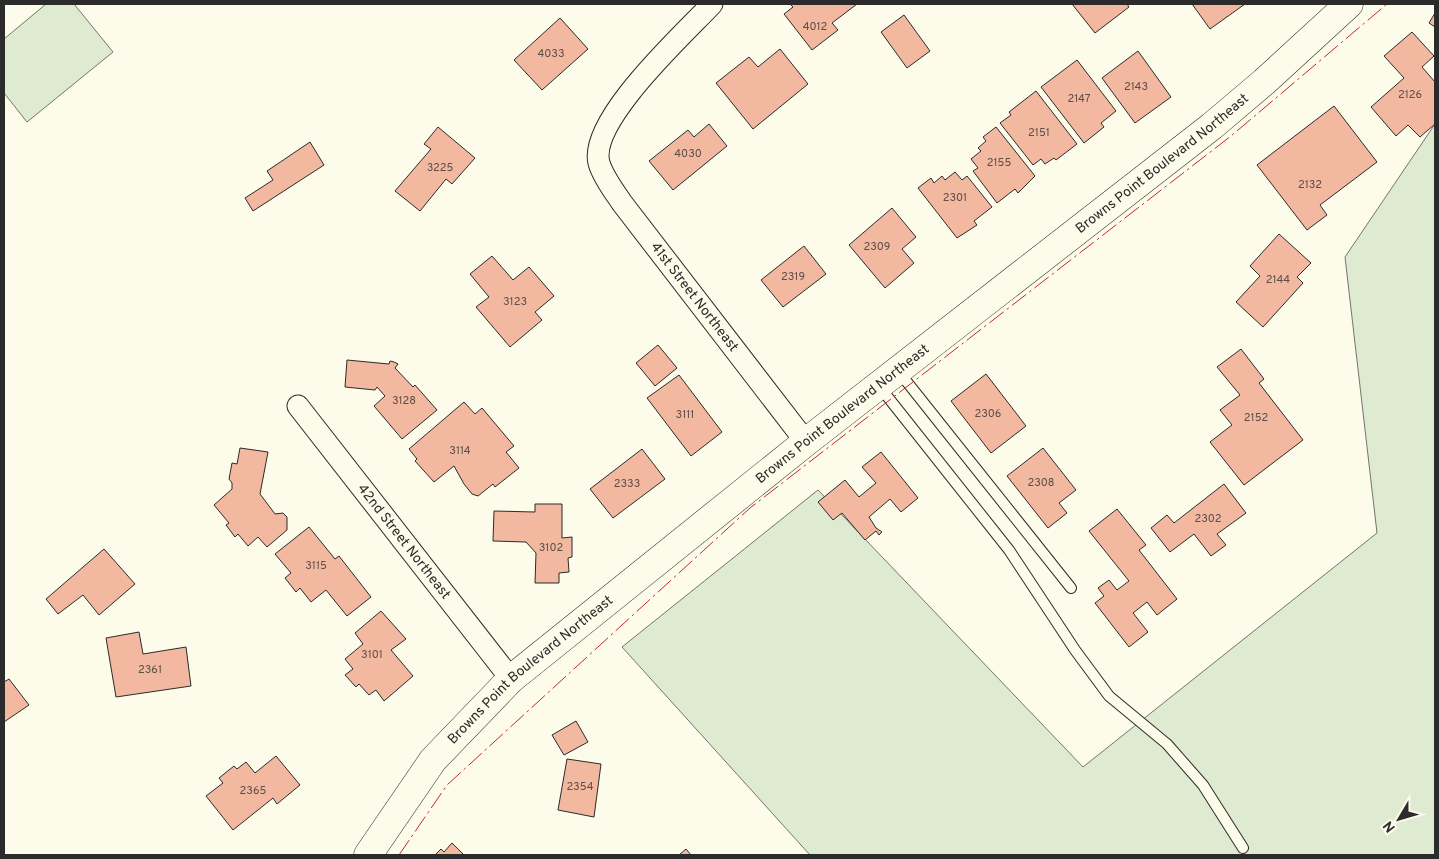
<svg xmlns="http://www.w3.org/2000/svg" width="1439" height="859" font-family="Overpass,sans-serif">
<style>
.green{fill:#deebd1;stroke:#74746e}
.building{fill:#f2b8a0;stroke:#2b2b2b}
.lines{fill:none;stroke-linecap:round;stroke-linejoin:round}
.lane-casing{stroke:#2b2b2b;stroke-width:12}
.street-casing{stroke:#2b2b2b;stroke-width:23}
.secondary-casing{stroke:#2b2b2b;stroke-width:29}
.lane{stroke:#fdfbea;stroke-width:10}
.street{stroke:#fdfbea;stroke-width:21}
.secondary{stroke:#fdfbea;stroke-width:28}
.power{stroke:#c62828;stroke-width:1;stroke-dasharray:18 4 2.5 4;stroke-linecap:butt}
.labels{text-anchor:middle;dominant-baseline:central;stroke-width:4;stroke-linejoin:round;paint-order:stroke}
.number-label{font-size:11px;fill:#5d4e48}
.street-label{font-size:14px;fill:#2b2b2b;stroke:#fdfbea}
</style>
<rect width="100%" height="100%" fill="#fdfbea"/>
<!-- green -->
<path class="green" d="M46 4H74L113 52 27 122 4 93V39Z
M1435 124V855H810L622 647 818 490 1083 767 1377 533 1345 257Z"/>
<!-- building -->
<path class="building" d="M790 4H857L832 23 838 30 812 50 784 14 793 7Z
M1072 4H1127L1129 7 1095 33Z
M1192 4H1245L1210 29Z
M1435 13V27L1429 23Z
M904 15 930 51 907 68 881 32Z
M560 18 588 49 542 90 514 60Z
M1412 32 1434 56 1422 67 1435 82V124L1420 137 1408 125 1396 136 1371 107 1404 78 1384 56Z
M780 49 808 84 753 129 716 83 749 57 758 67Z
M1138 51 1171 97 1135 123 1102 78Z
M1077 60 1116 111 1101 123 1104 127 1084 143 1041 87Z
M1036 91 1077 144 1056 160 1054 158 1045 164 1041 159 1033 165 1000 123 1011 115 1009 112Z
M1334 106 1377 162 1320 205 1327 215 1307 230 1257 165Z
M709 124 727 146 673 190 649 161 688 130 694 137Z
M438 127 475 158 452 184 446 179 420 211 395 191 431 149 424 144Z
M996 127 1035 176 1018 193 1015 189 997 203 973 171 978 168 971 159 981 151 978 148 986 141 983 137Z
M310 142 324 165 253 211 245 198 273 180 267 171Z
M955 172 962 180 967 176 992 207 974 221 977 225 957 238 918 188 931 178 934 183 942 176 945 180Z
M892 208 916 237 902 249 914 263 885 288 849 245Z
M1279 234 1311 263 1297 277 1303 283 1263 327 1236 302 1260 276 1250 266Z
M804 246 826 274 783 307 761 280Z
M492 256 513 280 529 267 554 296 535 312 542 320 510 347 476 307 489 297 470 274Z
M658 345 677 368 655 386 636 363Z
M1241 349 1264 379 1259 383 1303 440 1244 485 1210 442 1232 425 1220 410 1240 395 1217 367Z
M347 360 389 364 390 361 394 362 398 364 395 368 413 387 415 385 437 410 402 439 374 406 385 396 377 387 375 390 345 387Z
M986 374 1026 426 991 453 951 401Z
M679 375 722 432 691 456 647 398Z
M464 402 475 414 482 408 514 446 506 452 519 468 495 487 493 484 478 496 472 494 464 484 454 466 434 482 415 461 417 459 409 449Z
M240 448 268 452 260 494 275 514 283 513 287 517V530L267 547 258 537 248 546 238 534 235 537 226 525 229 523 214 505 232 489V483L229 479 232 463 237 464Z
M1043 448 1076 490 1059 503 1067 513 1048 528 1007 476Z
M642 449 665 479 613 518 590 489Z
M881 452 918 498 901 512 890 499 869 517 876 528 882 532 879 535 876 531 865 540 842 513 833 520 818 502 845 480 859 497 876 483 862 467Z
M1224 484 1246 513 1217 534 1226 545 1211 556 1194 534 1170 552 1151 528 1167 515 1174 523Z
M535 504H562V538L572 537V557L568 558 569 572 559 573V583H535L536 553 526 542 493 541 494 511 535 512Z
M1117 509 1146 545 1139 550 1177 599 1157 615 1147 602 1133 613 1148 632 1129 647 1095 603 1104 596 1098 588 1109 580 1117 590 1129 581 1089 531Z
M309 527 335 559 339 556 371 597 347 616 326 590 311 602 300 588 296 592 285 578 291 573 275 554Z
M104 549 135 584 99 615 83 595 58 614 46 599Z
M381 611 406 639 391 650 413 676 384 701 376 690 369 695 359 684 356 687 345 675 353 669 345 659 363 644 355 633Z
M139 632 143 654 186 647 191 686 116 697 106 638Z
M9 679 29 705 4 722V682Z
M576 721 588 742 564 755 552 735Z
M276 756 300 785 277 804 273 798 233 830 206 796 223 783 219 778 234 766 237 769 246 762 255 773Z
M567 759 601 764 594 817 558 810Z
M452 843 464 855H435L441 849 444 852Z
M686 849 691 855H679Z"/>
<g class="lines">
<!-- lane casing -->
<g class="lane-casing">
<path id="lane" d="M899 372 1071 588
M879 386 1009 550 1075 650 1109 696 1167 744 1203 785 1243 848"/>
</g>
<!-- street casing -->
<g class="street-casing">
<g id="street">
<path id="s1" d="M712 4C684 34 588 121 599 163 603 177 614 191 622 203L806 442"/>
<path id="s2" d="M298 406 511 679"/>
</g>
</g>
<!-- secondary casing -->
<g class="secondary-casing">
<g id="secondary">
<path id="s3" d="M368 855 433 760 511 679 806 442 1212 126 1264 82 1349 4"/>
</g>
</g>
<!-- lane -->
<use href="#lane" class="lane"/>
<!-- street -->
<use href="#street" class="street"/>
<!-- secondary -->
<use href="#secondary" class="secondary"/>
<!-- power -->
<path class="power" d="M399 855 447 785 750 508 1231 136 1387 4"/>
</g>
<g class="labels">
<!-- number labels -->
<g class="number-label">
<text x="815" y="27">4012</text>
<text x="551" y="54">4033</text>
<text x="1136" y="87">2143</text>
<text x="1410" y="95">2126</text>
<text x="1079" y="99">2147</text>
<text x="1039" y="133">2151</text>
<text x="688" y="154">4030</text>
<text x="999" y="163">2155</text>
<text x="440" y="168">3225</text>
<text x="1310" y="185">2132</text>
<text x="955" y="198">2301</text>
<text x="877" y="247">2309</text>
<text x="793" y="277">2319</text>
<text x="1278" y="280">2144</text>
<text x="515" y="302">3123</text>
<text x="404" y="401">3128</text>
<text x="988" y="414">2306</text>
<text x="685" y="415">3111</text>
<text x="1256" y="418">2152</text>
<text x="460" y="451">3114</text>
<text x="1041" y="483">2308</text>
<text x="627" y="484">2333</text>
<text x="1208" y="519">2302</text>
<text x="551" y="548">3102</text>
<text x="316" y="566">3115</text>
<text x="372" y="655">3101</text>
<text x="150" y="670">2361</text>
<text x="580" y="787">2354</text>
<text x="253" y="791">2365</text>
</g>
<!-- street labels -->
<g class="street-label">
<text stroke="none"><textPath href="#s3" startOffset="1058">Browns Point Boulevard Northeast</textPath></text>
<text stroke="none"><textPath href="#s1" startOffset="365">41st Street Northeast</textPath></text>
<text stroke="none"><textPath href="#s3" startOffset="652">Browns Point Boulevard Northeast</textPath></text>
<text stroke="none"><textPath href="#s2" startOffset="172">42nd Street Northeast</textPath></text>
<text stroke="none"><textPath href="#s3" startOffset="248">Browns Point Boulevard Northeast</textPath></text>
</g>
</g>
<!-- border -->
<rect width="1439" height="859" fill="none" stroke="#2b2b2b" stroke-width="10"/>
<!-- north arrow -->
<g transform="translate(1399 819) rotate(232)" stroke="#fdfbea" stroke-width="4" paint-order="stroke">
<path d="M0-4L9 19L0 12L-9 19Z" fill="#2b2b2b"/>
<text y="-8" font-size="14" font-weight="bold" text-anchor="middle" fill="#2b2b2b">N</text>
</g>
</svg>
